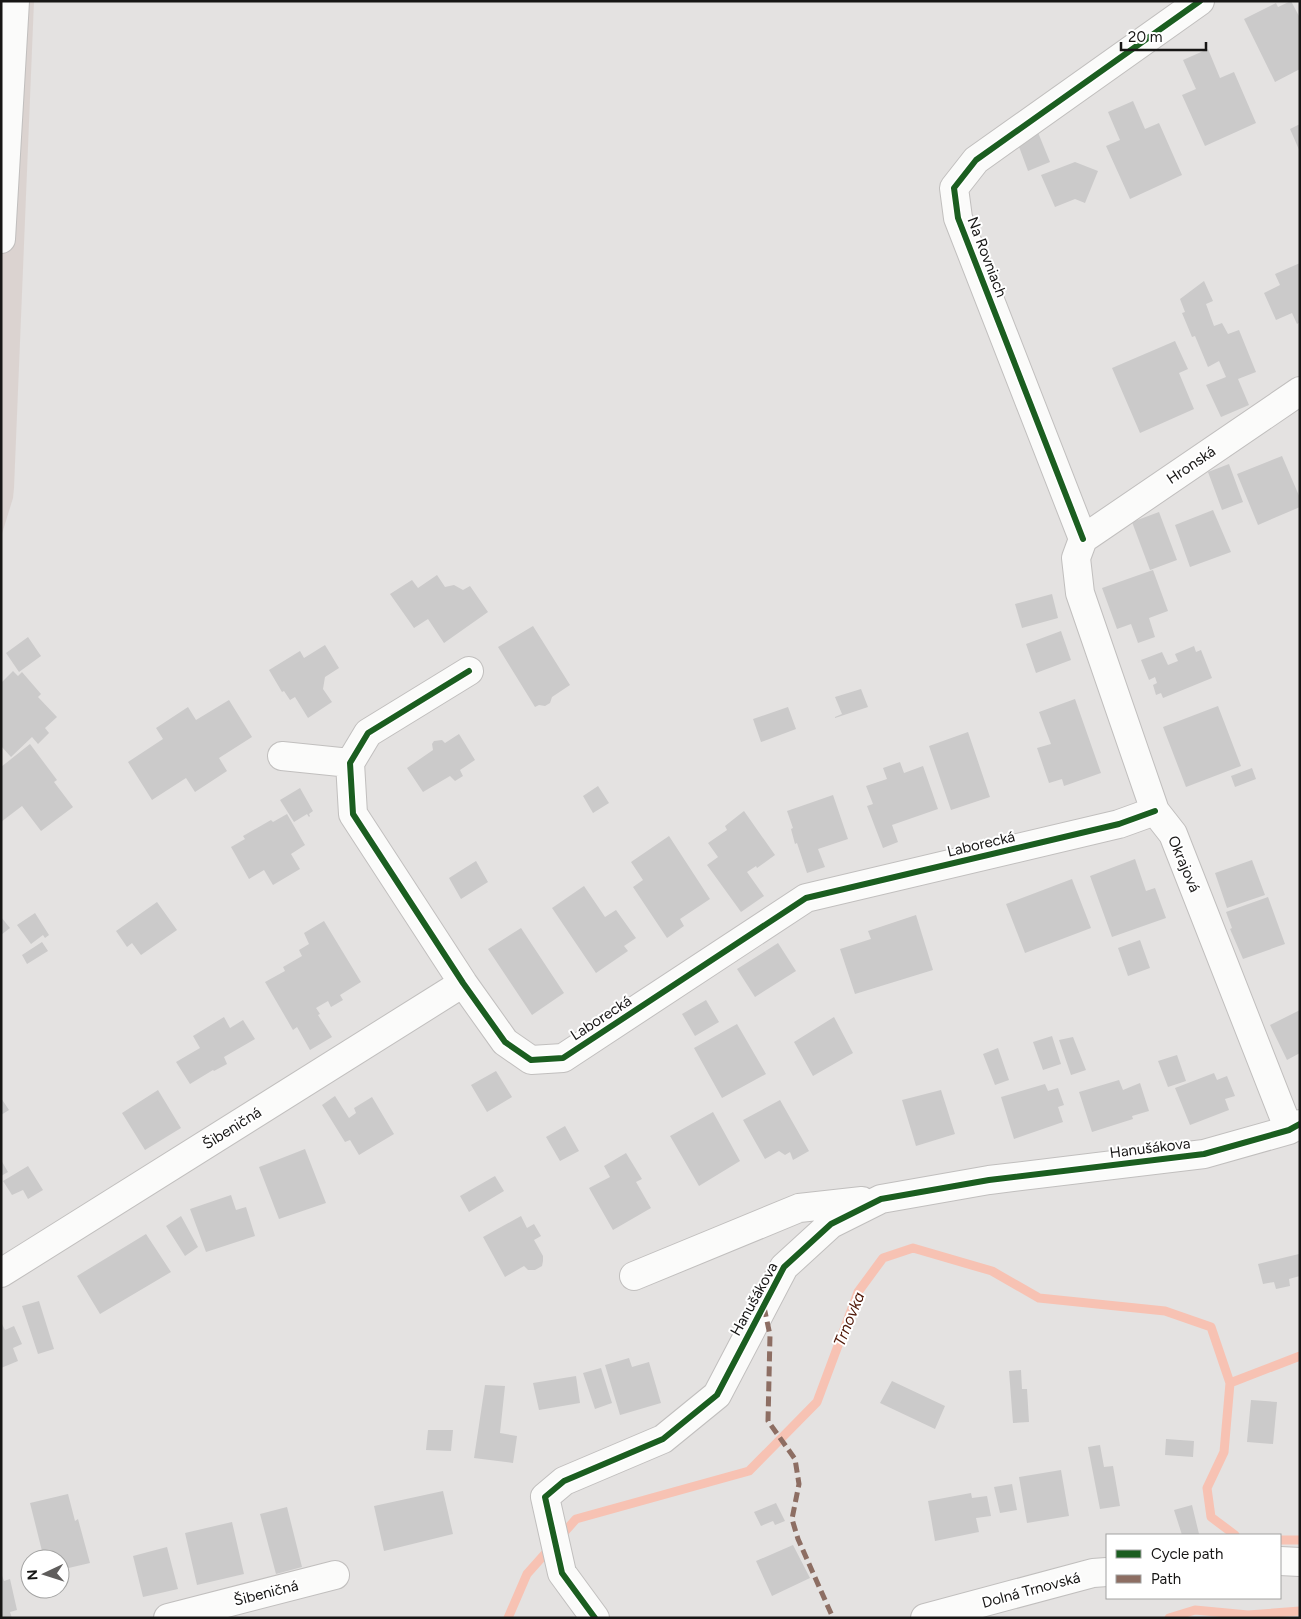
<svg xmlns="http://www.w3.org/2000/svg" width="1301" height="1619" font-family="Figtree,sans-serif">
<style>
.built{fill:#dbd3d0}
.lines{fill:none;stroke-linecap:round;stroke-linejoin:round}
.stream{stroke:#f7c2b3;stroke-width:9}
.building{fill:#cbcaca}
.minor-casing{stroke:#c1bfbe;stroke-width:30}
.minor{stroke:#fbfbfa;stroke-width:28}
.quiet{stroke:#8d6e63;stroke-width:5;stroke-dasharray:10 5;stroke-linecap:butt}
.cycleway-casing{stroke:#fff;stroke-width:9}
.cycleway{stroke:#1b5e20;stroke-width:6}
.labels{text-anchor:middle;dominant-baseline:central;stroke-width:4;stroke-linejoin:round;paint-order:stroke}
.street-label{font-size:15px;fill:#171615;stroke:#fff}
.water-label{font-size:16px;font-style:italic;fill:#4f1707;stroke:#fff}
</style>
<rect width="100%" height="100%" fill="#e4e2e1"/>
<!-- built -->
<path class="built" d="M1 1H34L14 488 13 498 1 537Z"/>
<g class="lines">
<!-- stream -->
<path class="stream" d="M1230 1383 1300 1356
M1280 1540H1300
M508 1618 527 1574 576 1519 749 1471 817 1402 858 1292 883 1258 913 1248 992 1271 1039 1298 1165 1311 1211 1327 1230 1383 1224 1452 1207 1488 1211 1517 1235 1535
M1169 1618 1195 1610 1248 1615 1300 1611"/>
</g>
<!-- building -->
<path class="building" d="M1291 1 1300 18V69L1275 82 1244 19 1276 3 1278 7Z
M1208 49 1220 78 1234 72 1256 123 1205 146 1182 95 1196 89 1183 60Z
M1133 101 1145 129 1159 123 1182 175 1130 199 1106 146 1120 140 1108 112Z
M1300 124V152L1290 129Z
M1037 130 1050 162 1028 171 1018 144Z
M1075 162 1098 171 1085 203 1075 199 1055 207 1041 175Z
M1300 263V322L1297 324 1292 313 1276 320 1264 293 1280 285 1275 274Z
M1204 281 1213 301 1206 304 1214 326 1222 323 1228 334 1239 330 1256 372 1238 379 1249 405 1221 417 1206 385 1226 377 1219 361 1208 367 1195 336 1192 337 1182 313 1185 312 1180 299Z
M1175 341 1188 369 1179 373 1194 409 1140 433 1112 368Z
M1282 456 1300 498V507L1258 525 1237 474Z
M1229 464 1243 502 1222 510 1208 472Z
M1213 510 1231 552 1190 567 1175 525Z
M1159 512 1177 560 1150 570 1132 522Z
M1153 570 1168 611 1149 618 1155 637 1138 643 1131 624 1117 629 1102 588Z
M437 575 445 587 454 585 463 590 470 586 488 612 444 643 428 619 414 628 390 594 412 580 418 588Z
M1052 594 1058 618 1022 628 1015 604Z
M533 626 570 685 552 697 550 703 545 706 539 705 535 707 498 647Z
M1061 631 1071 660 1036 673 1026 644Z
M28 637 41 656 19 672 6 653Z
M325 645 339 668 325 677 323 689 332 702 308 718 295 697 290 700 284 691 282 692 269 670 300 651 304 658Z
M1194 646 1196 652 1201 650 1212 678 1163 698 1161 693 1156 695 1153 685 1157 683 1155 677 1149 680 1141 660 1162 652 1168 665 1178 661 1175 654Z
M13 671 18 676 22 672 41 694 38 697 57 717 45 728 49 733 38 744 32 737 11 757 1 746V683Z
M861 689 868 707 835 718V717L842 714 835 697Z
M1075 699 1101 773 1064 786 1062 779 1049 783 1037 748 1051 744 1039 712Z
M229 700 252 737 219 758 227 771 195 792 186 778 152 800 128 762 163 739 156 728 188 707 196 720Z
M1218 706 1241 766 1186 787 1163 727Z
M788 707 796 729 761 742 753 719Z
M968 732 990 797 951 810 929 746Z
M459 734 475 760 460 770 463 776 455 781 450 776 423 792 407 768 433 750 432 744 434 741 442 740 445 743Z
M30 744 57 780 54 782 73 807 41 831 22 806 1 822V767Z
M900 762 904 773 923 766 938 809 892 825 898 842 883 848 867 806 873 804 866 786 887 779 883 768Z
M1252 768 1256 779 1235 787 1231 776Z
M598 786 609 803 593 813 583 796Z
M300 788 313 811 309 814 310 816 309 817 307 814 294 822 280 800Z
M833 795 848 839 818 849 825 867 807 873 797 843 795 844 791 829 793 828 787 811Z
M744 811 775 855 757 868 756 866 747 872 764 896 741 912 707 865 718 857 708 843 727 830 725 826Z
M287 814 305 845 291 854 300 869 273 885 264 870 249 879 231 847 245 839 243 836 271 820 273 822Z
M669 836 710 899 680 919 684 926 667 938 633 887 643 880 631 862Z
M1135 859 1146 891 1155 888 1166 918 1112 937 1090 876Z
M1252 860 1265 895 1227 908 1215 873Z
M476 861 488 882 461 899 449 878Z
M1072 879 1091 928 1025 953 1006 904Z
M584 886 605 917 616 910 636 938 624 946 628 951 596 973 552 908Z
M1268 897 1285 944 1243 959 1230 929 1232 928 1226 912Z
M157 902 177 930 141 955 132 943 127 947 116 931Z
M35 913 49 935 45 938 43 935 31 944 17 925Z
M916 915 933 970 855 994 840 949 871 939 868 931Z
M1 917 10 928 1 935Z
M324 921 361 982 340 995 343 1000 331 1007 328 1001 316 1008 320 1014 318 1015 332 1037 310 1050 297 1027 293 1030 265 982 285 971 283 967 302 956 299 950 309 944 304 933Z
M521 928 564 993 532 1015 488 949Z
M1140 940 1150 968 1128 976 1118 948Z
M42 942 48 951 27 964 22 955Z
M778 943 796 971 755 997 737 969Z
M706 1000 719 1022 695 1036 682 1014Z
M1300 1010V1053L1287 1060 1270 1025Z
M224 1017 230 1028 243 1020 255 1039 224 1057 227 1064 214 1071 213 1070 190 1084 176 1062 200 1048 193 1036Z
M834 1017 853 1053 813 1076 794 1042Z
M737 1024 766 1074 722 1098 694 1048Z
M1052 1036 1061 1064 1043 1070 1033 1042Z
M1073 1037 1086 1070 1071 1075 1059 1040Z
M998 1048 1009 1080 995 1085 983 1054Z
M1177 1055 1186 1081 1168 1087 1158 1061Z
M496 1071 512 1097 487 1112 471 1085Z
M1214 1073 1217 1080 1227 1076 1235 1096 1225 1099 1229 1110 1190 1125 1175 1088Z
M1119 1080 1123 1090 1140 1083 1149 1111 1132 1116 1133 1119 1092 1132 1079 1092Z
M1045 1084 1048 1091 1058 1088 1064 1105 1058 1107 1063 1122 1014 1139 1001 1097Z
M158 1090 181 1128 145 1150 122 1113Z
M941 1090 955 1134 916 1146 902 1100Z
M335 1096 349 1118 356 1113 354 1108 372 1097 394 1134 359 1155 350 1140 345 1142 322 1105Z
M1 1098 9 1110 1 1115Z
M780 1100 809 1151 793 1160 790 1152 785 1155 779 1151 765 1159 743 1120Z
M713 1112 740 1161 699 1186 670 1136Z
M565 1126 579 1151 560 1161 546 1137Z
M305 1149 326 1203 279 1219 259 1167Z
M626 1153 642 1179 636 1182 651 1208 613 1230 589 1188 610 1177 604 1166Z
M1 1160 8 1172 1 1176Z
M28 1166 43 1190 28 1199 23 1190 12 1195 3 1181Z
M495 1176 504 1191 469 1212 460 1196Z
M231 1195 236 1210 246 1207 255 1236 206 1252 190 1209Z
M181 1216 198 1247 185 1256 166 1226Z
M521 1216 527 1228 534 1224 541 1236 534 1240 543 1256V1261L542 1266 535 1270H528L524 1266 505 1277 483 1237Z
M146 1234 171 1272 100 1314 77 1276Z
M1299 1254 1300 1276 1289 1279 1290 1286 1276 1289 1274 1282 1263 1284 1258 1264Z
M39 1301 54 1349 38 1354 22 1306Z
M1 1322 5 1330 14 1326 22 1344 13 1348 18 1361 1 1368Z
M629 1358 632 1367 649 1362 661 1403 620 1415 605 1365Z
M601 1368 612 1403 595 1409 583 1373Z
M1021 1370 1022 1389H1027L1029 1422 1013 1423 1009 1371Z
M576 1376 580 1403 539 1410 533 1383Z
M892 1381 945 1406 935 1429 880 1403Z
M485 1385 505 1386 500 1433 517 1436 513 1463 474 1458Z
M1251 1400 1277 1402 1273 1444 1247 1442Z
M428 1430H453L451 1451 426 1450Z
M1166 1439 1194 1441 1193 1457 1165 1455Z
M1100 1445 1104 1467 1113 1466 1120 1506 1100 1509 1088 1447Z
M1061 1470 1069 1516 1027 1523 1019 1477Z
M1012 1484 1017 1510 1000 1513 994 1487Z
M443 1491 453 1534 384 1551 374 1506Z
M971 1493 972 1498 987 1496 991 1516 976 1518 979 1532 935 1541 928 1501Z
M68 1494 75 1521 78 1519 90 1563 60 1570V1559H44L30 1503Z
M776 1503 785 1521 775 1525 773 1521 761 1526 754 1512Z
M1192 1505 1199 1534 1182 1535 1174 1510Z
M287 1507 302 1567 276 1574 260 1514Z
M232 1522 244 1574 197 1585 185 1533Z
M793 1545 810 1578 772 1596 756 1561Z
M167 1547 178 1589 143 1597 133 1556Z
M1 1573 4 1581 10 1579 17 1610 10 1612 12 1618H1Z"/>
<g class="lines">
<!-- minor casing -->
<g class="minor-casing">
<path id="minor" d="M1 239 15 1
M1083 539 958 218 954 188 976 160 1200 1
M1083 539 1076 558 1080 593 1155 811 1173 834 1289 1130
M1083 539 1300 391
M469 671 368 733 350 763 353 814 463 983 505 1042 531 1060 563 1058 806 898 1119 824 1155 811
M282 756 350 763
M1 1273 463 983
M634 1276 799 1208 862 1201
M1280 1561 1300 1562
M168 1618 335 1575
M595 1618 562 1573 545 1497 564 1481 663 1439 717 1395 784 1267 831 1224 881 1199 989 1180 1204 1154 1289 1130 1300 1124
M925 1618 1093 1573 1107 1572"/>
</g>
<!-- minor -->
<use href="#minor" class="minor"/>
<!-- quiet -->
<path class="quiet" d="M764 1307 770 1335 768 1421 795 1459 799 1484 792 1519 798 1539 833 1618"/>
<!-- cycleway casing -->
<g class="cycleway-casing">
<path id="cycleway" d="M1083 539 958 218 954 188 976 160 1200 1
M469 671 368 733 350 763 353 814 463 983 505 1042 531 1060 563 1058 806 898 1119 824 1155 811
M595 1618 562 1573 545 1497 564 1481 663 1439 717 1395 784 1267 831 1224 881 1199 989 1180 1204 1154 1289 1130 1300 1124"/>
</g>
<!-- cycleway -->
<use href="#cycleway" class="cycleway"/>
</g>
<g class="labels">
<!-- street labels -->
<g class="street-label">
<text transform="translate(987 257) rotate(69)">Na Rovniach</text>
<text transform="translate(1191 465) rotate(-34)">Hronská</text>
<text transform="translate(981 844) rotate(-13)">Laborecká</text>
<text transform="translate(1184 864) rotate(67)">Okrajová</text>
<text transform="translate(601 1018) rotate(-33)">Laborecká</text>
<text transform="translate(232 1128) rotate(-32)">Šibeničná</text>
<text transform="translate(1150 1148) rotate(-7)">Hanušákova</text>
<text transform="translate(754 1299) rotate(-61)">Hanušákova</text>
<text transform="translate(1031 1590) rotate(-15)">Dolná Trnovská</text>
<text transform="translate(266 1593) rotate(-14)">Šibeničná</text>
</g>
<!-- water labels -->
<g class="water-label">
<text transform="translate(849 1319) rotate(-68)">Trnovka</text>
</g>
</g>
<!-- border -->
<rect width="1301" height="1619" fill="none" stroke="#171615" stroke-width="5"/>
<!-- legend -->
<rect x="1106" y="1534" width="175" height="65" fill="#ffffff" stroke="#a2a2a1"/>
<rect x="1116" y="1550" width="25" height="8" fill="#1b5e20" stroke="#a2a2a1"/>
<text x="1151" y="1559" font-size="15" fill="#171615">Cycle path</text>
<rect x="1116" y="1575" width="25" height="8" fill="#8d6e63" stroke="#a2a2a1"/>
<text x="1151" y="1584" font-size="15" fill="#171615">Path</text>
<!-- north arrow -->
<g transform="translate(45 1574) rotate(266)"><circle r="24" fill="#ffffff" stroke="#a2a2a1"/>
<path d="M0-4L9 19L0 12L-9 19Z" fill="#5f5d5c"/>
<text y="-8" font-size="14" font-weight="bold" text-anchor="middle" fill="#171615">N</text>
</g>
<!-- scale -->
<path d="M1121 42v8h85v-8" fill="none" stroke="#171615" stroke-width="2.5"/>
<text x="1128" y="42" font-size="15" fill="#171615" stroke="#ffffff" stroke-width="4" paint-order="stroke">20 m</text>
</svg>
